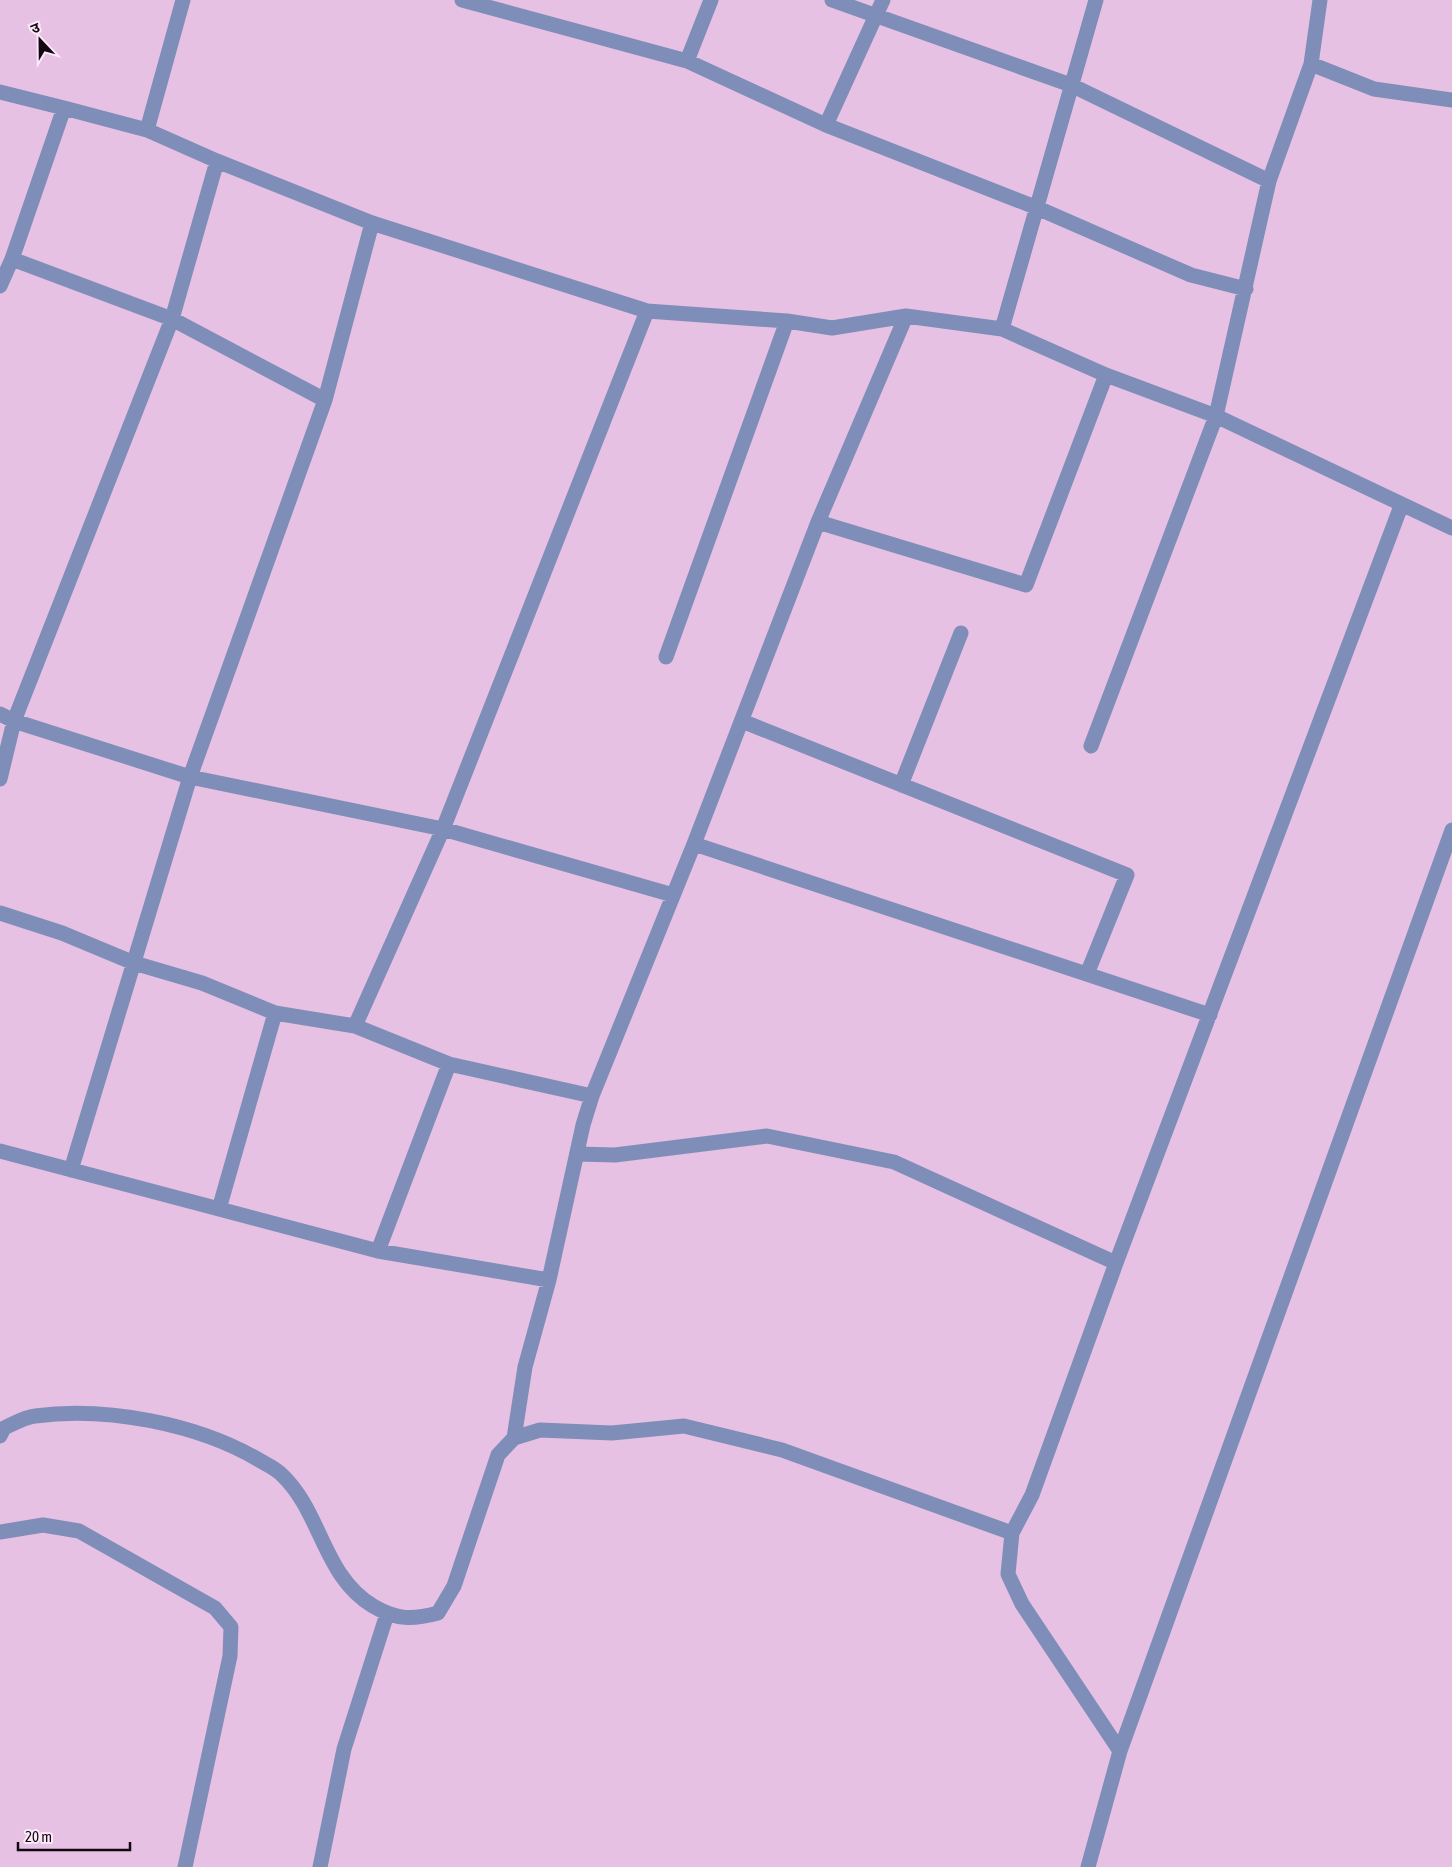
<svg xmlns="http://www.w3.org/2000/svg" width="1452" height="1867" font-family="'Asap Condensed','Noto Sans Devanagari',sans-serif">
<style>
.lines{fill:none;stroke-linecap:round;stroke-linejoin:round}
.minor{stroke:#7f8eb9;stroke-width:15}
</style>
<rect width="100%" height="100%" fill="#e7c1e3"/>
<g class="lines">
<!-- minor -->
<path class="minor" d="M462 0 687 61 826 125 1035 207 1191 275 1246 289
M832 0 1071 85 1269 181
M687 61 711 0
M1311 64 1374 89 1452 100
M0 92 64 108
M826 125 883 0
M147 130 183 0
M12 259 172 319 325 400
M0 286 12 259 64 108 147 130 217 161 372 223 647 311 787 321 832 328 906 316 1002 329 1106 375 1216 416 1452 528
M1002 329 1096 0
M818 522 1026 585 1106 375
M666 657 787 321
M0 714 14 721 190 777 443 829 673 895
M742 721 1127 875 1087 974
M1091 746 1216 416 1269 181 1311 64 1320 0
M0 779 14 721 172 319 217 161
M901 785 961 633
M694 844 1210 1015
M0 913 62 933 134 963 202 983 275 1013 355 1026 449 1064 592 1096 694 844 818 522 906 316
M355 1026 443 829 647 311
M0 1151 378 1251 549 1280
M577 1154 615 1155 767 1136 894 1162 1116 1263
M71 1170 190 777 325 400 372 223
M219 1209 275 1013
M378 1251 449 1064
M0 1436 4 1428C13 1424 25 1417 35 1416 106 1406 198 1424 259 1460 266 1464 275 1468 281 1474 322 1512 322 1575 373 1606 397 1620 412 1620 438 1613L454 1586 498 1455 514 1438 540 1430 612 1433 684 1426 782 1450 1012 1533
M514 1438 525 1367 549 1280 583 1125 592 1096
M0 1532 43 1525 79 1531 215 1608 231 1627 230 1656 185 1867
M1120 1751 1022 1604 1008 1574 1012 1533 1032 1495 1116 1263 1401 506
M320 1867 344 1749 387 1614
M1088 1867 1120 1751 1452 830"/>
</g>
<!-- north arrow -->
<g transform="translate(40 40) rotate(338)" stroke="#fce9fa" stroke-width="4" paint-order="stroke">
<path d="M0-4L9 19L0 12L-9 19Z" fill="#130712"/>
<text y="-8" font-size="14" font-weight="bold" text-anchor="middle" fill="#130712">उ</text>
</g>
<!-- scale -->
<path d="M18 1842v8h112v-8" fill="none" stroke="#130712" stroke-width="2.5"/>
<text x="25" y="1842" font-size="15" fill="#130712" stroke="#fce9fa" stroke-width="4" paint-order="stroke">20 m</text>
</svg>
